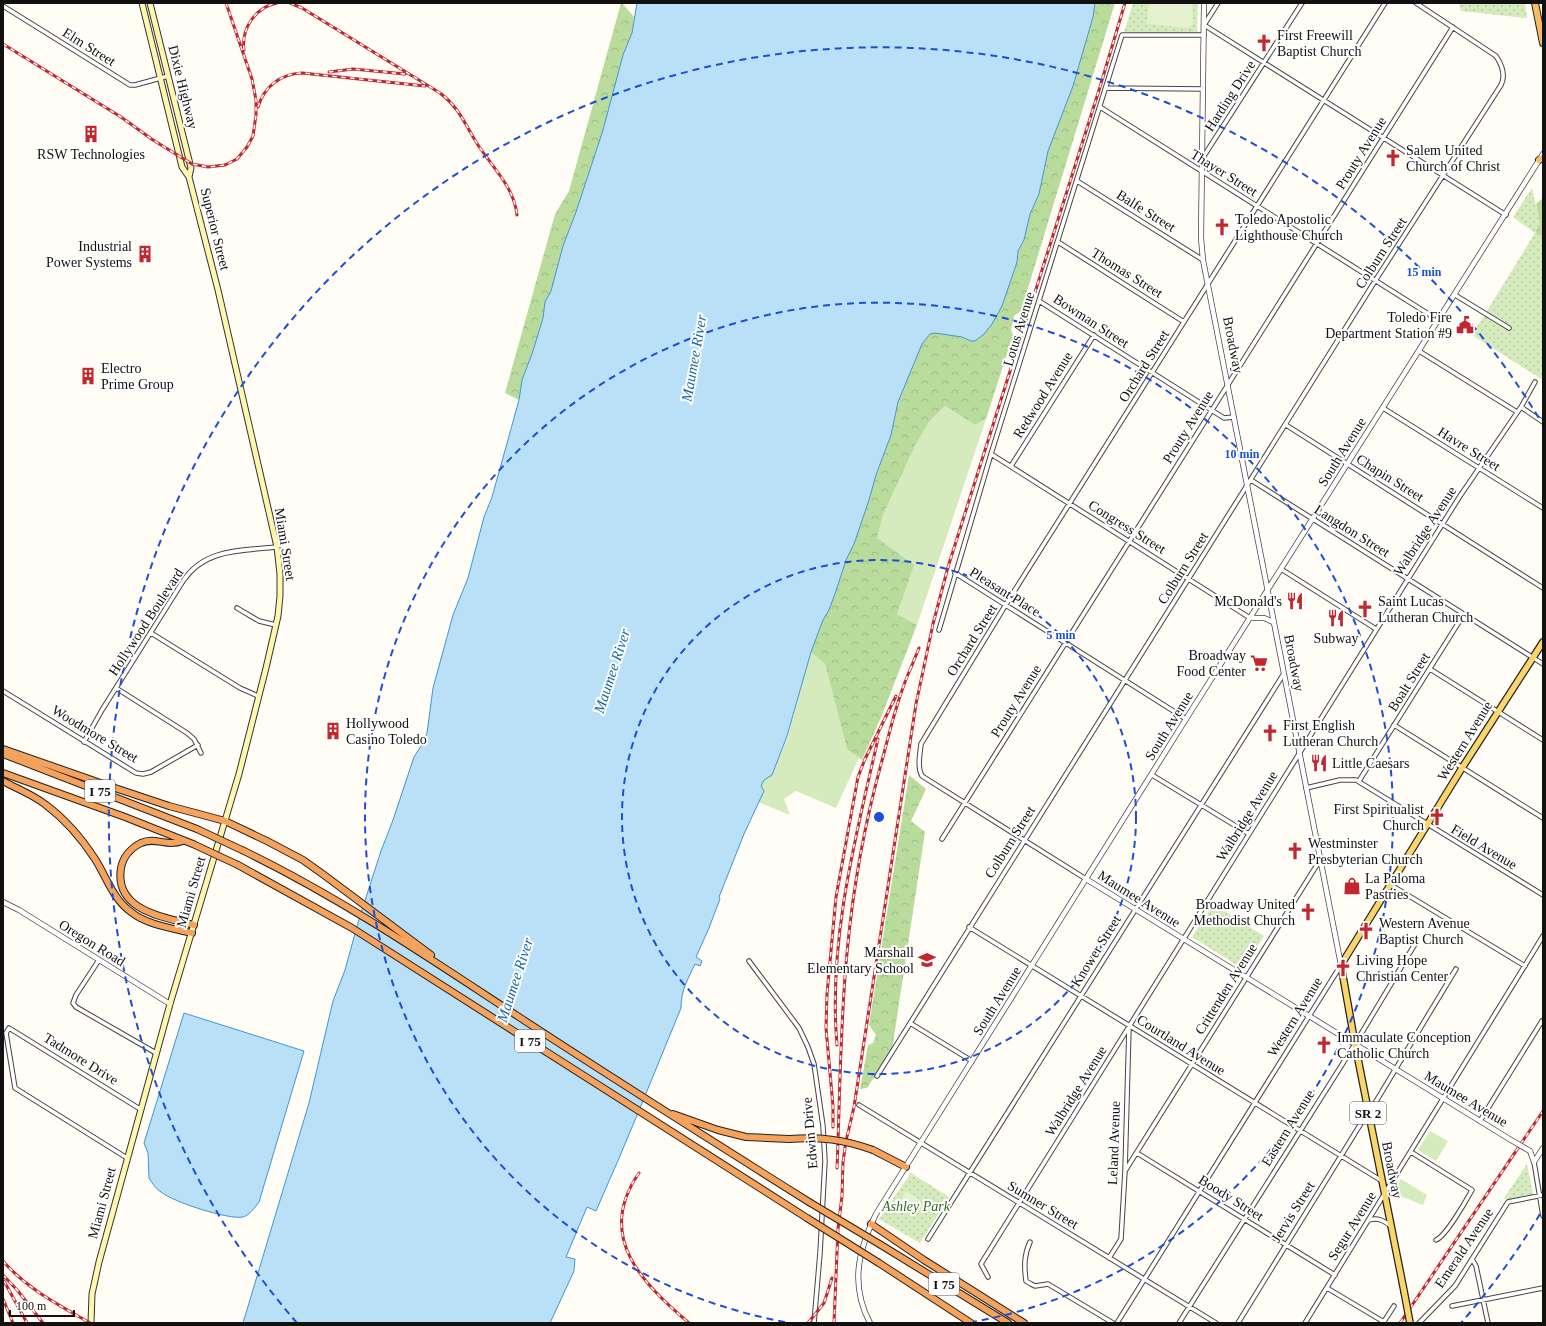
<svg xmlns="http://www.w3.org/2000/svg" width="1546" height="1326" font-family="'Times New Roman',serif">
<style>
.grass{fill:#d5ebbd}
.forest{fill:url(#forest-crowns)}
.park{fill:url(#park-dots)}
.pitch{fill:#e6f2cf}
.water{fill:#b9e0f7;stroke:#3f96cf}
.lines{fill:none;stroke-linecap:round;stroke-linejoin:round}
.minor-casing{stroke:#444;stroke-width:5.5}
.tertiary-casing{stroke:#444;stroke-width:6}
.secondary-casing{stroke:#333;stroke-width:7}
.primary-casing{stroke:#222;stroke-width:8}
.trunk-casing{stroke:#222;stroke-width:8}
.motorway-casing{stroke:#222;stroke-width:8}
.minor{stroke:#fff;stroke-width:3.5}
.tertiary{stroke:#fff;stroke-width:4.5}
.secondary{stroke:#fff6b0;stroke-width:5}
.primary{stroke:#f9d66b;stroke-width:5.5}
.trunk{stroke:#f7bc64;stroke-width:6}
.motorway{stroke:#f5a25d;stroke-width:6}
.rail-casing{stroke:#c4262e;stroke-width:3}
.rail{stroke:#fff;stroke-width:1.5;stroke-dasharray:4.5;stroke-linecap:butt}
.tertiary-bridge-casing{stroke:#444;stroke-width:6;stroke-linecap:butt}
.primary-bridge-casing{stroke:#222;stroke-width:8;stroke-linecap:butt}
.motorway-bridge-casing{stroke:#222;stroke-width:8;stroke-linecap:butt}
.tertiary-bridge{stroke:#fff;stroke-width:4.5}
.primary-bridge{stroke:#f9d66b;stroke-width:5.5}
.motorway-bridge{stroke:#f5a25d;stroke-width:6}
.ring{fill:none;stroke:#1d4ed8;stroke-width:2;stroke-dasharray:7 5}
.labels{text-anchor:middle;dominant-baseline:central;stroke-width:4;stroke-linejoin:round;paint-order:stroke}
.shield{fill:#fff;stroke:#585858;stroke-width:1}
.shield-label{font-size:13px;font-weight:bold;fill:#111}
.poi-label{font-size:14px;fill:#111;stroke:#fff;text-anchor:start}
.street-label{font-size:14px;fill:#111;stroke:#fff}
.park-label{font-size:14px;font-style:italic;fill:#2f6b1f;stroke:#fff}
.water-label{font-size:15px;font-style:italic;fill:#1768a6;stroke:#fff}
.centre{fill:#1d4ed8;stroke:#fff;stroke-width:2}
.ring-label{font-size:12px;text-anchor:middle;font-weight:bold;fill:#1d4ed8;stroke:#fff;stroke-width:4;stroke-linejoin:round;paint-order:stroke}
</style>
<defs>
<pattern id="forest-crowns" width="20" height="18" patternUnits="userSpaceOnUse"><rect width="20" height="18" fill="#b9dc9c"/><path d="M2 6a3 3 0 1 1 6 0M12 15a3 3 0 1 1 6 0" fill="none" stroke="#9ebc85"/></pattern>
<pattern id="park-dots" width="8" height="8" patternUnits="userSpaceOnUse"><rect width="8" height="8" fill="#d5ebbd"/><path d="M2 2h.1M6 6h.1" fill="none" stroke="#b6c8a1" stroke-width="1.8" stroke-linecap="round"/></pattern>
</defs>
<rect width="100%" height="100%" fill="#fffdf5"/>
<!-- grass -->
<path class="grass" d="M945 406 975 425 986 419 917 625 897 614 877 538 883 515 916 444 929 422Z
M811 652 825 664 847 749 859 758 836 808 796 791 784 799 790 815 758 802 764 791 761 786 764 780 772 775 788 736Z
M1430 1131 1448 1141 1436 1161 1418 1150Z
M1401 1179 1427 1195 1423 1205 1393 1193Z"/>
<!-- forest -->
<path class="forest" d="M621 3H622L634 17 632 33 623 55 603 130 576 212 563 246 551 291 545 302 543 318 533 351 522 380 519 400 505 393 555 214 569 191Z
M1095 3H1115L1021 311 1014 316 1011 330 1013 335 986 419 975 425 945 406 929 422 916 444 883 515 877 538 914 565 897 614 917 625 882 715 862 760 847 749 825 664 811 652 823 620 829 610 836 591 846 560 854 544 869 500 876 475 891 435 898 402 922 344 930 334 935 333 962 337 971 341 1002 306 1017 262 1018 251 1024 240 1030 214 1039 194 1048 151 1073 86 1093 17Z
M1543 198V244L1542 237 1535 232 1540 224 1536 204Z
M909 775 926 789 911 821 925 832 892 1050 867 1088 860 1089 868 1045 873 1043 876 1035 869 1025Z"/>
<!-- park -->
<path class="park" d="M1133 3H1198L1197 33 1124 32Z
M1459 3H1525L1527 18 1461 11Z
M1532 188 1540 224 1535 232 1542 237 1543 244V380L1472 335 1535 233 1513 217Z
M1213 904 1264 936 1243 969 1192 937Z
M1527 1164 1533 1194 1508 1200 1504 1198Z
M911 1173 949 1197 920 1243 879 1219Z"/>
<!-- pitch -->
<path class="pitch" d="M1149 3H1192L1193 24 1189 28 1147 24Z
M906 1191 920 1200 915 1208 901 1199Z"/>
<!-- water -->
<path class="water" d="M637 3H1095L1093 17 1073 86 1048 151 1039 194 1030 214 1024 240 1018 251 1017 262 1002 306 992 324 984 334 975 341H971L962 337 935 333 930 334 922 344 898 402 891 435 876 475 869 500 854 544 846 560 836 591 829 610 823 620 811 652 787 736 772 775 764 780 761 786 764 791 744 834 719 897 720 899 709 928 696 957 702 961 700 966 695 964C688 979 681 990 681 1008 653 1076 626 1144 596 1211L587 1207 566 1257 575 1259 574 1271 550 1323H243L309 1103 333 1001 345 970 359 919 381 851 393 820 414 757 423 743 427 733 433 688 453 615 468 578 484 517 492 497 504 454 519 400 522 380 533 351 543 318 545 302 551 291 563 246 576 212 603 130 623 55 632 33Z
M184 1013 304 1051 259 1202C255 1207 250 1215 243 1217 229 1220 173 1202 161 1192 156 1189 152 1183 149 1178L148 1153 144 1143Z"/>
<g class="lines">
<!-- minor casing -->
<g class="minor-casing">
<path id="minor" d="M1218 3 1204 25 1506 215
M3 6 130 85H135L168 76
M1106 88 1203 89
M1100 107 1438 320
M1202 159 1302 3
M1077 181 1203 260
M1058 242 1184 322
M1455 295 1509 328
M1039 301 1224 418 1234 417
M1419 351 1517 412
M1521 407 1543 422
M1383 408 1543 508
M1286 425 1543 588
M991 454 1250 618
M1011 466 1094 335
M1251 480 1543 664
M1281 569 1376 629
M955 573 1186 719
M237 608 259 621 276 625
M939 630 991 454 1122 35H1204
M151 633 240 688 258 696
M1430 669 1543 740
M116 688 187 733 194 739 201 753
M3 691 136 773 143 774 151 772 198 745
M1394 725 1543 818
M84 742 102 710 183 581C205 548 241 551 277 547
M1152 775 1249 834
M1359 781 1464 614
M1306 788 1340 780H1356L1543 895
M942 839 1453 27
M1086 879 922 776C917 767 920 754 921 744L1008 601 1385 3
M1391 885 1525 966
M969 927 1382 1181
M99 960 76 995 73 1003 76 1007 156 1053
M749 961 799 1028 808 1047 814 1064 823 1126 825 1161 820 1253 814 1323
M910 1023 972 1061
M877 1076 1375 281 1501 85C1506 75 1502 65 1496 56L1416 3
M859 1105 1216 1323
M1369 1113 1456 969
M1480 1121 1542 1021
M1411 1152 1472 1190C1466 1201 1446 1236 1436 1240
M1137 1153 1335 1275
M127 1158 15 1088 6 1033 9 1028 140 1109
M1534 1162 1543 1216
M1125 1171 1320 860
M1369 1220C1378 1217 1384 1221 1391 1226
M928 1239 1283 675
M1030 1242C1024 1255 1024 1266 1026 1281L1031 1284 1035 1286 1048 1284 1113 1323
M1109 1258 1121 1239 1125 1171 1129 1027
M1472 1259 1476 1266 1488 1323
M988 1277 981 1264 1408 579 1460 496 1521 407 1535 382
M1327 1288 1384 1322
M1452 1306 1543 1288
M1117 1323 1341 965
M1179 1323 1355 1044 1415 944
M1238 1323 1368 1112
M1305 1323 1543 936
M1383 1323 1394 1306
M1419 1323 1455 1286 1508 1202 1543 1195"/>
</g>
<!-- tertiary casing -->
<g class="tertiary-casing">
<path id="tertiary" d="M1204 3 1201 238 1203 260 1341 965
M1250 618H1264L1273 622
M1086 879 1511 1140
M3 902 19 910 170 1004
M1530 1151 1534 1162
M1534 1162 1543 1148
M870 1323C850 1285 858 1251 876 1214L1186 719 1543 154"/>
</g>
<!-- secondary casing -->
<g class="secondary-casing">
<path id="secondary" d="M150 3 191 168 189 177
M91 1323 92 1294 99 1262 170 1004 239 774 266 668 278 616 280 596V574L277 547 218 290 189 177 182 167 142 3"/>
</g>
<!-- primary casing -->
<g class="primary-casing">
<path id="primary" d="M1404 1291 1355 1044 1341 965 1462 768 1543 642"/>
</g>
<!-- trunk casing -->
<g class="trunk-casing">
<path id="trunk" d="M1535 3 1543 43
M1539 160 1543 158"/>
</g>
<!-- motorway casing -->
<g class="motorway-casing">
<path id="motorway" d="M3 749 109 786 169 806 225 821 267 841 303 860 324 875 431 955
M3 754 197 829
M3 773 125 817 193 844
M3 781C17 789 34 795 46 805 66 820 82 839 95 859 107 878 113 899 131 912 147 925 172 928 192 933
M183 841C180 842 175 843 171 843 161 843 152 838 141 843 131 848 123 857 121 868 114 911 164 917 194 925
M244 851C341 898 429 958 519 1017 615 1080 712 1141 809 1202
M238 865 352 928 807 1218
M673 1114 718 1130 746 1137 789 1139
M873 1150 906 1167
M871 1224 924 1260 1024 1323
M881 1245 1008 1323
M879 1263 971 1323"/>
</g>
<!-- minor -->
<use href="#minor" class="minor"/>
<!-- tertiary -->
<use href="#tertiary" class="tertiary"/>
<!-- secondary -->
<use href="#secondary" class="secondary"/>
<!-- primary -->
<use href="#primary" class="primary"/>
<!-- trunk -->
<use href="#trunk" class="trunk"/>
<!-- motorway -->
<use href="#motorway" class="motorway"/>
<!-- rail casing -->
<g class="rail-casing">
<path id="rail" d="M290 3 302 8 440 93C460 108 465 125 478 145 493 168 514 187 517 215
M3 44 121 117 153 140 192 164 208 167 225 165 237 159 247 147 253 136 256 115V100L252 79 226 3
M244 50C241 28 256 7 277 3
M329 72 353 69 405 74
M258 107C264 87 280 74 302 73L425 86
M910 670 919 648
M837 1045C828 942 855 839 878 739
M833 1127V1106L826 1028 827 994 836 897 858 777 865 759 896 696
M837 1168C840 1097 840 1025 847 953 853 887 865 821 883 757 891 726 899 694 912 665
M639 1173C595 1236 642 1283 689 1323
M3 1261C27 1289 59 1305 90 1323
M3 1275 18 1291 43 1323
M4 1281 27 1323
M3 1299 13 1323
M808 1323 824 1303 832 1278
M834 1323 838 1229 842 1196 843 1162 846 1141 854 1107 916 704 933 624 948 567 1100 87 1125 3
M1400 1323 1543 1111"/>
</g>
<!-- rail -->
<use href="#rail" class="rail"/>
<!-- tertiary-bridge casing -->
<g class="tertiary-bridge-casing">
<path id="tertiary-bridge" d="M1511 1140 1530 1151"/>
</g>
<!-- primary-bridge casing -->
<g class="primary-bridge-casing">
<path id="primary-bridge" d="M1404 1291 1410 1323"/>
</g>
<!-- motorway-bridge casing -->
<g class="motorway-bridge-casing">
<path id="motorway-bridge" d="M197 829 244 851
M193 844 238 865
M789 1139C821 1137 842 1139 873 1150
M809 1202 881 1245
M807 1218 879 1263"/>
</g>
<!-- tertiary-bridge -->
<use href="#tertiary-bridge" class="tertiary-bridge"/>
<!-- primary-bridge -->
<use href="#primary-bridge" class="primary-bridge"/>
<!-- motorway-bridge -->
<use href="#motorway-bridge" class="motorway-bridge"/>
</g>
<!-- distance rings -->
<g class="ring">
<circle cx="879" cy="817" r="257"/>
<path d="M785 1322A514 514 0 1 1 973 1322"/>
<path d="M1540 1214A771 771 0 0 1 1461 1323M297 1323A771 771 0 1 1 1540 420"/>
</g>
<!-- icons -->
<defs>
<g id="church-bare" transform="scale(1.38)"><path d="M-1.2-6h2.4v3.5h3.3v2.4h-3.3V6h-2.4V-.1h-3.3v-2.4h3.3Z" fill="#c4262e" stroke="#fff" stroke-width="2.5" paint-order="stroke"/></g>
<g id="building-bare" transform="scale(1.38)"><path d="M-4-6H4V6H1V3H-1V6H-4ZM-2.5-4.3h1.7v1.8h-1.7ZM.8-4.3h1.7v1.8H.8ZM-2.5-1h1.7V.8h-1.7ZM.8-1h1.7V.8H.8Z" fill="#c4262e" stroke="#fff" stroke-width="2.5" paint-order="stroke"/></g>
<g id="civic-bare" transform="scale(1.38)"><path d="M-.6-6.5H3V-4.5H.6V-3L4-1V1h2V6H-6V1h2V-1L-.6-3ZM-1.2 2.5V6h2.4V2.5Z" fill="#c4262e" stroke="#fff" stroke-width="2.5" paint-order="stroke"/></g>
<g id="restaurant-bare" transform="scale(1.38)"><path d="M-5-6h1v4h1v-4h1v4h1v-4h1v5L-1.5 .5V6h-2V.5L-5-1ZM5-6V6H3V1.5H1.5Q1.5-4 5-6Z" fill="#c4262e" stroke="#fff" stroke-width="2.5" paint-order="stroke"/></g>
<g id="supermarket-bare" transform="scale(1.38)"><path d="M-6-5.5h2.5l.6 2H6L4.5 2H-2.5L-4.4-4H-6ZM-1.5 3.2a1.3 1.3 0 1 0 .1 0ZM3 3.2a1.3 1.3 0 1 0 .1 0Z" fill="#c4262e" stroke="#fff" stroke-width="2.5" paint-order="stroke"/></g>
<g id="shop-bare" transform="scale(1.38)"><path d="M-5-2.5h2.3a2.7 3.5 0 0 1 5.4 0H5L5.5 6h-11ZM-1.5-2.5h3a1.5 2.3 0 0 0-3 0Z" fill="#c4262e" stroke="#fff" stroke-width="2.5" paint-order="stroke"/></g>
<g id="school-bare" transform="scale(1.38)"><path d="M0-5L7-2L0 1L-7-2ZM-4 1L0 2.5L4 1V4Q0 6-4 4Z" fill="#c4262e" stroke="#fff" stroke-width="2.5" paint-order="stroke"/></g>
</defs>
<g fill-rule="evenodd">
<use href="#church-bare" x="1264" y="43"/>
<use href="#building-bare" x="91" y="134"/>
<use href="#church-bare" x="1393" y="158"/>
<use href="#church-bare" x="1222" y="227"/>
<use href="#building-bare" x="145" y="254"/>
<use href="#civic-bare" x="1465" y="325"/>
<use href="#building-bare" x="88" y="376"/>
<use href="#restaurant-bare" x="1295" y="601"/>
<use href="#church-bare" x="1365" y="609"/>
<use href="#restaurant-bare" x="1336" y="618"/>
<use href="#supermarket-bare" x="1259" y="663"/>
<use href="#building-bare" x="333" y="731"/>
<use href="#church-bare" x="1270" y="733"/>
<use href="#restaurant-bare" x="1319" y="763"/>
<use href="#church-bare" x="1437" y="817"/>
<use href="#church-bare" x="1295" y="851"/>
<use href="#shop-bare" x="1352" y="886"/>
<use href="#church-bare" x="1308" y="912"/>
<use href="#church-bare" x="1366" y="931"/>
<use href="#school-bare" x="927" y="960"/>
<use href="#church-bare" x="1343" y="968"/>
<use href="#church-bare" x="1324" y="1045"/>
</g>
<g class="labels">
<!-- shield labels -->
<g class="shield">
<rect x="85" y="780" width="30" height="22" rx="3"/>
<rect x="515" y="1030" width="30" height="22" rx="3"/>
<rect x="1350" y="1102" width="36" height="22" rx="3"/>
<rect x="929" y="1273" width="30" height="22" rx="3"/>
</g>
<g class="shield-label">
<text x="100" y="791">I 75</text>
<text x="530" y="1041">I 75</text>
<text x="1368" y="1113">SR 2</text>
<text x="944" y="1284">I 75</text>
</g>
<!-- poi labels -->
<g class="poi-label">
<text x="1277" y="35">First Freewill<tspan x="1277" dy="16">Baptist Church</tspan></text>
<text x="1406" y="150">Salem United<tspan x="1406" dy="16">Church of Christ</tspan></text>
<text x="91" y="154" text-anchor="middle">RSW Technologies</text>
<text x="1235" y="219">Toledo Apostolic<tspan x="1235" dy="16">Lighthouse Church</tspan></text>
<text x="132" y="246" text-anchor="end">Industrial<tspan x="132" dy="16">Power Systems</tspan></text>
<text x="1452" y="317" text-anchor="end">Toledo Fire<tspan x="1452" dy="16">Department Station #9</tspan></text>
<text x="101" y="368">Electro<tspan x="101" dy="16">Prime Group</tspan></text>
<text x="1282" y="601" text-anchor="end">McDonald's</text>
<text x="1378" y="601">Saint Lucas<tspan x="1378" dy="16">Lutheran Church</tspan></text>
<text x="1336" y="638" text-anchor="middle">Subway</text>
<text x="1246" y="655" text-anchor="end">Broadway<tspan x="1246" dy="16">Food Center</tspan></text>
<text x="346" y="723">Hollywood<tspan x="346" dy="16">Casino Toledo</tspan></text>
<text x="1283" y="725">First English<tspan x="1283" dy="16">Lutheran Church</tspan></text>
<text x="1332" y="763">Little Caesars</text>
<text x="1424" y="809" text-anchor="end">First Spiritualist<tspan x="1424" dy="16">Church</tspan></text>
<text x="1308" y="843">Westminster<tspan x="1308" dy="16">Presbyterian Church</tspan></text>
<text x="1365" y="878">La Paloma<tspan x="1365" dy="16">Pastries</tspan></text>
<text x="1295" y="904" text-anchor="end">Broadway United<tspan x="1295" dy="16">Methodist Church</tspan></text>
<text x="1379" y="923">Western Avenue<tspan x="1379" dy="16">Baptist Church</tspan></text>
<text x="914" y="952" text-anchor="end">Marshall<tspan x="914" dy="16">Elementary School</tspan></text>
<text x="1356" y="960">Living Hope<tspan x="1356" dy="16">Christian Center</tspan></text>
<text x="1337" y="1037">Immaculate Conception<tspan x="1337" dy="16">Catholic Church</tspan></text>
</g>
<!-- street labels -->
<g class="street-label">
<text transform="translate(89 47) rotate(32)">Elm Street</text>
<text transform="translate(183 87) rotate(76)">Dixie Highway</text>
<text transform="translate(1230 96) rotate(-57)">Harding Drive</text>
<text transform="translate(1361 153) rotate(-58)">Prouty Avenue</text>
<text transform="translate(1224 173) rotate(32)">Thayer Street</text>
<text transform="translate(1146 211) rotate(32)">Balfe Street</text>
<text transform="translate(215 229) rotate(76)">Superior Street</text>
<text transform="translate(1381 253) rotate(-57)">Colburn Street</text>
<text transform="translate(1127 273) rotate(32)">Thomas Street</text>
<text transform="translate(1091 321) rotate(33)">Bowman Street</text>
<text transform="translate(1019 329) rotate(-73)">Lotus Avenue</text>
<text transform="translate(1233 345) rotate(79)">Broadway</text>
<text transform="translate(1144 366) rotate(-58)">Orchard Street</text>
<text transform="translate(1043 395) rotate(-58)">Redwood Avenue</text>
<text transform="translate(1188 427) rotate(-58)">Prouty Avenue</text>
<text transform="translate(1469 449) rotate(32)">Havre Street</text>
<text transform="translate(1342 452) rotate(-58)">South Avenue</text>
<text transform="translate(1390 478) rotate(32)">Chapin Street</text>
<text transform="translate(1127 527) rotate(32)">Congress Street</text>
<text transform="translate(1352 531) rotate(32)">Langdon Street</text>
<text transform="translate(1425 531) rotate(-57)">Walbridge Avenue</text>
<text transform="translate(285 544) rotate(81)">Miami Street</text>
<text transform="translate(1183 568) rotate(-58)">Colburn Street</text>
<text transform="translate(1005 592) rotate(32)">Pleasant Place</text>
<text transform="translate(146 622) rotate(-57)">Hollywood Boulevard</text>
<text transform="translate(972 640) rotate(-58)">Orchard Street</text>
<text transform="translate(1294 663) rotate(79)">Broadway</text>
<text transform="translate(1409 682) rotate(-58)">Boalt Street</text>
<text transform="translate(1016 701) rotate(-58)">Prouty Avenue</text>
<text transform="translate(1169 726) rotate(-58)">South Avenue</text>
<text transform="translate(95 734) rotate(31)">Woodmore Street</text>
<text transform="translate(1465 741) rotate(-58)">Western Avenue</text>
<text transform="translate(1247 816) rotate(-58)">Walbridge Avenue</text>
<text transform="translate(1010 842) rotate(-58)">Colburn Street</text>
<text transform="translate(1484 847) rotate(31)">Field Avenue</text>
<text transform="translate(191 892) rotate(-74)">Miami Street</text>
<text transform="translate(1139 899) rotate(32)">Maumee Avenue</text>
<text transform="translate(92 943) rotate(32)">Oregon Road</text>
<text transform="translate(1096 951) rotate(-58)">Knower Street</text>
<text transform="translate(1226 989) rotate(-58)">Crittenden Avenue</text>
<text transform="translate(997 1001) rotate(-58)">South Avenue</text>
<text transform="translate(1295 1017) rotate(-58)">Western Avenue</text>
<text transform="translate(1181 1045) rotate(32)">Courtland Avenue</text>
<text transform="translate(81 1059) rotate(32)">Tadmore Drive</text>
<text transform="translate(1076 1091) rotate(-58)">Walbridge Avenue</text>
<text transform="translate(1466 1099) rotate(31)">Maumee Avenue</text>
<text transform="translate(1288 1128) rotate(-58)">Eastern Avenue</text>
<text transform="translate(810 1133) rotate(-95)">Edwin Drive</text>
<text transform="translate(1114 1143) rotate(-88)">Leland Avenue</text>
<text transform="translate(1392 1170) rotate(79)">Broadway</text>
<text transform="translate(1231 1198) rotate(32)">Boody Street</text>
<text transform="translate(102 1203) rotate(-75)">Miami Street</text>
<text transform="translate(1043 1205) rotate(31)">Sumner Street</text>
<text transform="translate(1293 1212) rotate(-58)">Jervis Street</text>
<text transform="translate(1352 1226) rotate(-58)">Segur Avenue</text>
<text transform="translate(1464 1248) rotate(-56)">Emerald Avenue</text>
</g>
<!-- park labels -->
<g class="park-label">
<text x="916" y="1206">Ashley Park</text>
</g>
<!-- water labels -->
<g class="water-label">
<text transform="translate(694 358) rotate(-80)">Maumee River</text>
<text transform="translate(612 671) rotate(-72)">Maumee River</text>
<text transform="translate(515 980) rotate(-72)">Maumee River</text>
</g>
</g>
<circle cx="879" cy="817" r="6" class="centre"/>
<g class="ring-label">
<text x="1424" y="276">15 min</text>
<text x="1242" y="458">10 min</text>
<text x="1061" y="639">5 min</text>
</g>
<!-- border -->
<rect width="1546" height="1326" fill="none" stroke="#111111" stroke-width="8"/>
<!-- scale -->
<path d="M10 1310v6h64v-6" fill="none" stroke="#111111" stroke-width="2"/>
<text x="16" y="1310" font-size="12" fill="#111111" stroke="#ffffff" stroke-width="3" paint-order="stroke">100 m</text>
</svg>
